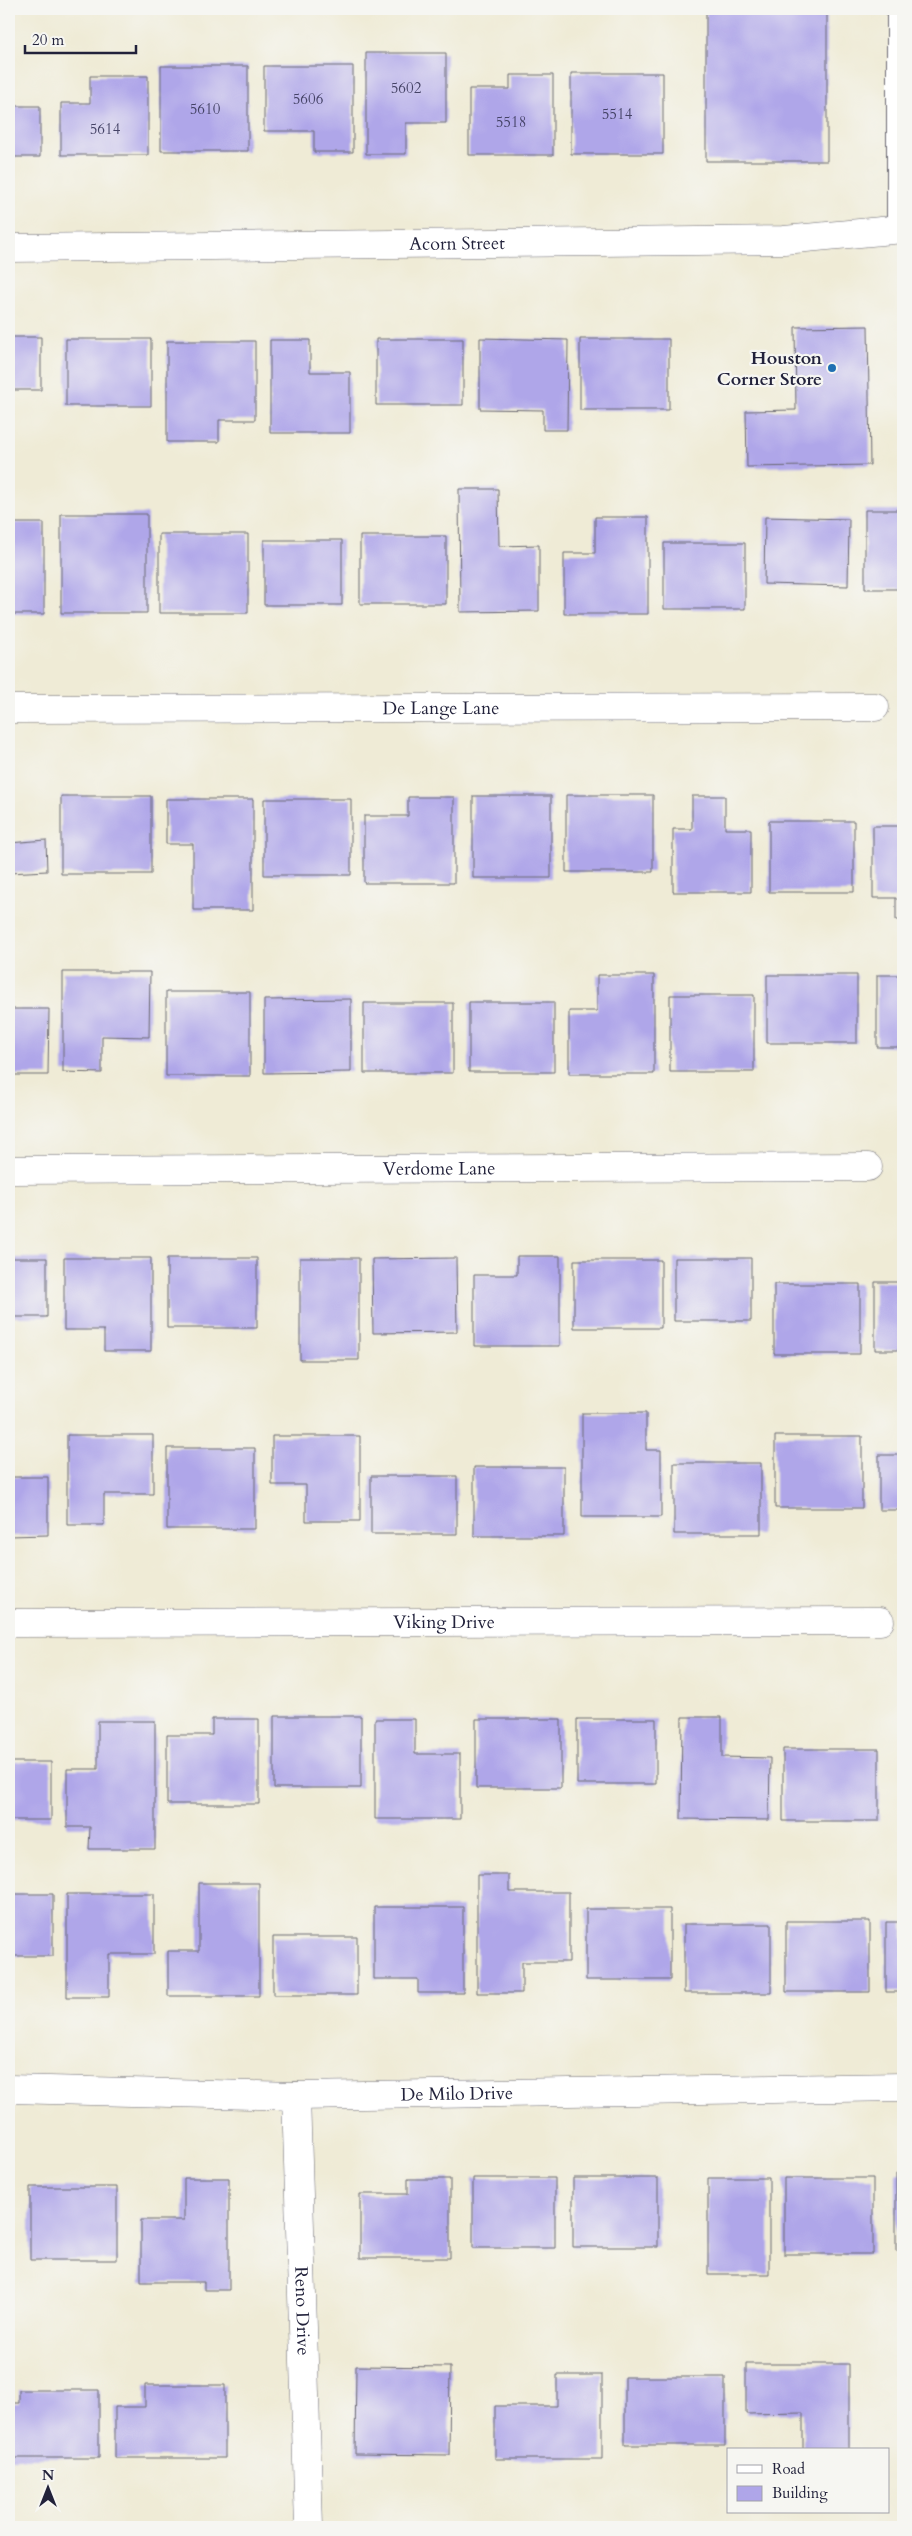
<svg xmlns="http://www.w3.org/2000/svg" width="912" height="2536" font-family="Cardo,serif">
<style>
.building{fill:#afa6e9}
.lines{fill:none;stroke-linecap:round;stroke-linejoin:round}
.lane-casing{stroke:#6a6871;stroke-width:18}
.street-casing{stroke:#6a6871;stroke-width:29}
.lane{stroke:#fff;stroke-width:16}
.street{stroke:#fff;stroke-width:28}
.poi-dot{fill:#1f6fb2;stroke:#f6f6f2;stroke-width:2}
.labels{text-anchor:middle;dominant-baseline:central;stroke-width:4.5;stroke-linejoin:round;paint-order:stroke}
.number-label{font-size:15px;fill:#454366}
.street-label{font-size:18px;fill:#22223b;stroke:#f6f6f2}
.poi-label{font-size:18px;font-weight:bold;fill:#22223b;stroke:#f6f6f2;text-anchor:end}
</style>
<rect width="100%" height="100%" fill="#f6f6f2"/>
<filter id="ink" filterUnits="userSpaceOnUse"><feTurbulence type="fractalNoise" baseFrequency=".02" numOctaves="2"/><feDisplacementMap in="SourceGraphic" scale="10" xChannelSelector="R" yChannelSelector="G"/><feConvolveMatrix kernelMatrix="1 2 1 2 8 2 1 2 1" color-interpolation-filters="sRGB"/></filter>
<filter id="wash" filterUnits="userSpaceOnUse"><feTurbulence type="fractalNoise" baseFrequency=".0096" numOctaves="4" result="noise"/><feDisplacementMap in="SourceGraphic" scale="20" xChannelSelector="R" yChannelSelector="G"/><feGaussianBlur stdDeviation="1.12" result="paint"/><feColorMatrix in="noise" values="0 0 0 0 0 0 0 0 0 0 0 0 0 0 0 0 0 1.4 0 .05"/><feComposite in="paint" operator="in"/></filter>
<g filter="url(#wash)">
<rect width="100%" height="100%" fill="#efebd6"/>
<g id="blocks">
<!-- building -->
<path class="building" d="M706 9H827V161H706Z
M366 53H446V123H406V154H366Z
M161 66H248V151H161Z
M264 66H353V152H314V131H264Z
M571 73H663V154H571Z
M510 75H553V155H469V89H510Z
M90 76H148V155H61V103H90Z
M9 106H40V157H9Z
M868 326 870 465 747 467 746 411 796 410 795 327Z
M9 337H41V390H9Z
M480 338 568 340 567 430H543V410L480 409Z
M66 339H151V406H66Z
M376 339H463V405H376Z
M580 339H669V410H580Z
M270 340H310V372H350V433H270Z
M167 341H255V420H219V442H167Z
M459 489H498L499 546 539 545V611L460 612Z
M865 510H903V589H865Z
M61 514H147V613H61Z
M595 517H648V614H564V553H595Z
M765 517 849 519 848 586 764 584Z
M9 523H44V614H9Z
M159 534H248V613H159Z
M360 536H446V604H360Z
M264 540H342V605H264Z
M664 543H745V609H664Z
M566 795H653V872H566Z
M61 796H151V874H61Z
M473 796H551V878H473Z
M692 796H725V829H751V892H673V829H692Z
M408 797H454V883H364V816H408Z
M166 799H253V910H193V844H166Z
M264 799H351V875H264Z
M769 821H854V892H769Z
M873 826H903V920H896V898H873Z
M46 840 47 871 9 873V843Z
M63 972H150L149 1037 102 1036V1073L63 1072Z
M597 975H654V1074H569V1011H597Z
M767 975H857V1043H767Z
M877 975H903V1047H877Z
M166 992H250V1076H166Z
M670 995H754V1072H670Z
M351 999V1072L264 1073V1000Z
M469 1002H554V1072H469Z
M364 1003H453V1073H364Z
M9 1009H49L48 1075H9Z
M517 1256H560V1346H474V1275H517Z
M9 1258H47V1317H9Z
M64 1258H151V1351H104V1330H64Z
M167 1258H257V1328H167Z
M300 1258H359V1360H300Z
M456 1258 457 1332 373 1333 372 1259Z
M674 1258H751V1321H674Z
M574 1260H661V1328H574Z
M875 1282H903V1350H875Z
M774 1284H860V1354H774Z
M582 1413H646V1450H661V1517H582Z
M67 1435H153V1494H104V1525H67Z
M272 1436H360V1521H306V1485H272Z
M775 1436H862V1508H775Z
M167 1448H255V1529H167Z
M879 1455H903V1510H879Z
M674 1463H761V1534H674Z
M474 1467H564V1536H474Z
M371 1476H457V1534H371Z
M9 1477H48V1535L9 1536Z
M274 1716H361V1788H274Z
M682 1717H722V1757L770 1758 769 1820 681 1819Z
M212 1719H259V1804H167V1735H212Z
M375 1719H415V1754H460V1819H375Z
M476 1719H561V1788H476Z
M577 1719H656V1784H577Z
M98 1721H155V1849H89L90 1827H67V1769H98Z
M783 1749H879V1821H783Z
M9 1762H51V1820H9Z
M477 1875H509V1892H569V1962H522V1993H477Z
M199 1883H259V1996H168V1951H199Z
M9 1894H53V1956H9Z
M67 1894H154V1954H109V1997H67Z
M374 1907H463V1993H418V1979H374Z
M586 1909H670V1980H586Z
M786 1921H870V1992H786Z
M886 1922H903V1992H886Z
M684 1924H771V1993H684Z
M273 1937H357V1995H273Z
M896 2173H903V2251H896Z
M184 2178H229V2290H204V2282H141V2220H184Z
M473 2178H555V2248H473Z
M573 2178H658V2247H573Z
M708 2178H769V2274H708Z
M784 2178H873V2254H784Z
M408 2179H450V2258H360V2194H408Z
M30 2187H117V2260H30Z
M746 2364H849V2450H803V2413L746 2414Z
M356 2366 450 2367 449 2455 355 2454Z
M557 2375H602V2459H495V2406H557Z
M625 2377H725V2445H625Z
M145 2385H225V2458H115V2407H145Z
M19 2390H99V2458H9V2403H19Z"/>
</g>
</g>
<g filter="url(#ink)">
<use href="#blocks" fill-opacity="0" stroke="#6a6871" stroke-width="1"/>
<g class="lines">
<!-- lane casing -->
<g class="lane-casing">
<path id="lane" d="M895 9V229"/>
</g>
<!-- street casing -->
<g class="street-casing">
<g id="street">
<path id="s1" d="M9 248 784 240 903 229"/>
<path id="s2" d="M9 709 875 707"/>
<path id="s3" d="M9 1170 868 1167"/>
<path id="s4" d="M9 1623 880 1621"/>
<path id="s5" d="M9 2089 296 2096 903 2087"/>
<path id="s6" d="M296 2096 309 2527"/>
</g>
</g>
<!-- lane -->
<use href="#lane" class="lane"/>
<!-- street -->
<use href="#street" class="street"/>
</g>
</g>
<!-- markers -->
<circle class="poi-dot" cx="832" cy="368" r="5"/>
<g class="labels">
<!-- number labels -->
<g class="number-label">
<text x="406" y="88">5602</text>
<text x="308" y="99">5606</text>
<text x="205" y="109">5610</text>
<text x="617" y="114">5514</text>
<text x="511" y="122">5518</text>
<text x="105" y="129">5614</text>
</g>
<!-- street labels -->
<g class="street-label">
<text stroke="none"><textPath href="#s1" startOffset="448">Acorn Street</textPath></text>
<text stroke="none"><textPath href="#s2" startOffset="432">De Lange Lane</textPath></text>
<text stroke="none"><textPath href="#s3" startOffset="430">Verdome Lane</textPath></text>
<text stroke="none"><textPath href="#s4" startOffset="435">Viking Drive</textPath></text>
<text stroke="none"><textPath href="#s5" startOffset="448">De Milo Drive</textPath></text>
<text stroke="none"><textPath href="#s6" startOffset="215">Reno Drive</textPath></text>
</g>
<!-- poi labels -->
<g class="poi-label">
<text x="822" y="358">Houston<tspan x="822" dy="21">Corner Store</tspan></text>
</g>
</g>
<!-- margin -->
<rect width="912" height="2536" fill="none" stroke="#f6f6f2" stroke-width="30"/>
<!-- legend -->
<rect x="727" y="2448" width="162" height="65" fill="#f6f6f2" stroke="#a1a1a9"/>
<rect x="737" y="2465" width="25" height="8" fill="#ffffff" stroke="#a1a1a9"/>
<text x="772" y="2474" font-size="15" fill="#22223b">Road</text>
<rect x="737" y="2486" width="25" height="15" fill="#afa6e9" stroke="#a1a1a9"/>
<text x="772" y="2498" font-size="15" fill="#22223b">Building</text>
<!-- north arrow -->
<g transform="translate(48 2488)" stroke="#f6f6f2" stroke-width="4" paint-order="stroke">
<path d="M0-4L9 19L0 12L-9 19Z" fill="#22223b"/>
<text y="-8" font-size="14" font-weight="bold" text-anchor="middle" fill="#22223b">N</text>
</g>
<!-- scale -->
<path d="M25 45v8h111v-8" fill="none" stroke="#22223b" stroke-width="2.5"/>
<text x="32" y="45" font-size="15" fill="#22223b" stroke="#f6f6f2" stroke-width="4" paint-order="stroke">20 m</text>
</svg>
